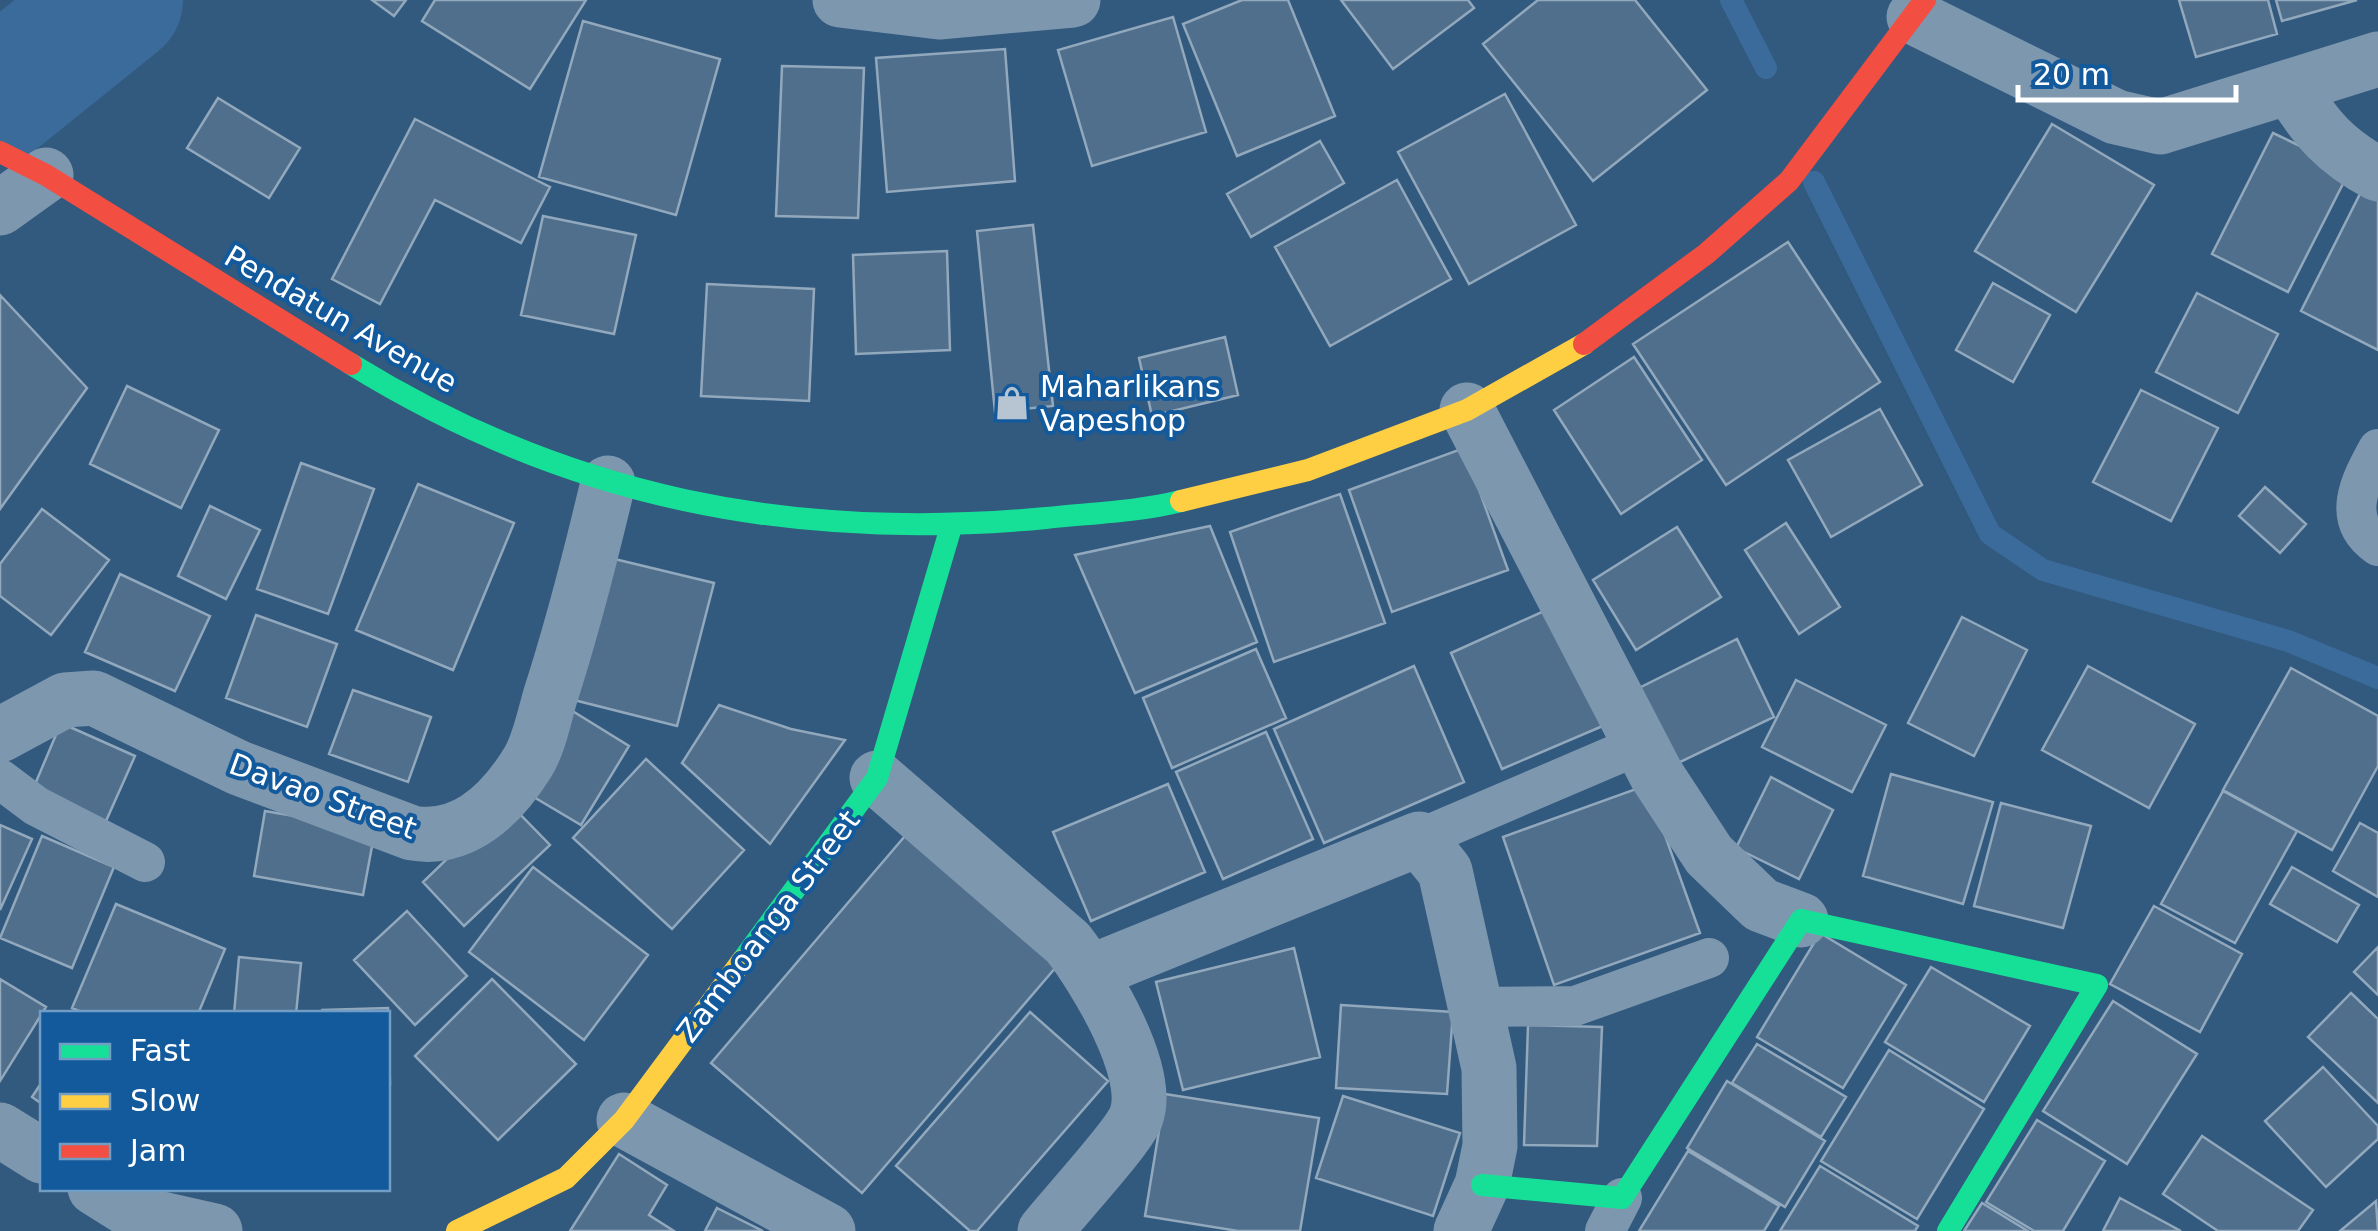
<svg xmlns="http://www.w3.org/2000/svg" width="2378" height="1231" font-family="'DejaVu Sans',sans-serif">
<style>
.lines{fill:none;stroke-linecap:round;stroke-linejoin:round}
.stream{stroke:#3b6b9b;stroke-width:22}
.river{stroke:#3b6b9b;stroke-width:130}
.building{fill:#506f8c;stroke:#92a8bc;stroke-width:2.5}
.lane{stroke:#7d97af;stroke-width:40}
.street{stroke:#7d97af;stroke-width:55}
.fast{stroke:#16e098;stroke-width:22}
.slow{stroke:#ffcf43;stroke-width:22}
.jam{stroke:#f24e42;stroke-width:22}
.labels{text-anchor:middle;dominant-baseline:central;stroke-width:8;stroke-linejoin:round;paint-order:stroke}
.street-label{font-size:30px;fill:#fff;stroke:#135a9d}
.poi-label{font-size:30px;fill:#fff;stroke:#135a9d;text-anchor:start}
</style>
<rect width="100%" height="100%" fill="#32597e"/>
<g class="lines">
<!-- stream -->
<path class="stream" d="M1731 0 1766 68
M1814 182 1990 534 2043 570 2288 641 2378 678"/>
<!-- river -->
<path class="river" d="M0 95 118 0"/>
</g>
<!-- building -->
<path class="building" d="M372 0H406L394 16Z
M435 0H586L530 89 422 21Z
M1242 0H1288L1335 116 1237 156 1183 24Z
M1341 0H1468L1474 8 1393 69Z
M1538 0H1635L1707 90 1593 181 1483 44Z
M2179 0H2268L2277 34 2196 57Z
M2276 0H2357L2282 21Z
M1173 17 1206 132 1092 166 1058 50Z
M583 21 720 59 676 215 539 177Z
M1005 49 1015 181 887 192 876 58Z
M782 66 864 68 858 218 776 216Z
M1505 94 1576 225 1469 284 1398 152Z
M218 98 300 148 269 198 187 148Z
M415 119 550 187 521 243 435 200 380 304 332 279Z
M2052 124 2154 185 2076 312 1975 251Z
M2273 133 2350 170 2288 292 2212 254Z
M1320 141 1344 183 1251 237 1227 194Z
M2370 174 2378 178V350L2301 311Z
M1397 180 1451 279 1330 346 1275 247Z
M543 216 636 235 614 334 521 315Z
M1033 225 1053 406 995 412 977 231Z
M1788 242 1880 382 1726 485 1633 344Z
M947 251 950 350 856 354 853 255Z
M1993 283 2050 315 2013 382 1956 350Z
M707 284 814 289 809 401 701 396Z
M2197 293 2278 334 2238 413 2156 372Z
M0 295 87 388 0 509Z
M1225 337 1238 395 1152 416 1139 358Z
M1634 357 1702 460 1621 514 1554 410Z
M127 386 219 430 181 508 90 464Z
M2141 390 2218 428 2171 521 2093 482Z
M1880 409 1922 485 1831 537 1788 460Z
M1464 448 1508 570 1392 612 1349 490Z
M301 463 374 489 328 614 257 589Z
M418 484 514 523 453 670 356 630Z
M2265 487 2306 524 2280 553 2239 516Z
M1340 494 1385 623 1274 662 1230 532Z
M210 506 260 530 226 599 178 576Z
M42 509 109 560 51 635 0 596V564Z
M1786 523 1840 607 1799 634 1745 550Z
M1210 526 1257 642 1135 693 1075 555Z
M1677 527 1721 597 1636 650 1593 580Z
M598 555 714 583 677 726 562 697Z
M120 574 210 616 175 691 85 652Z
M1553 607 1605 725 1502 769 1451 653Z
M256 615 337 644 307 727 226 698Z
M1962 617 2027 650 1974 756 1908 723Z
M1737 639 1774 717 1676 764 1639 688Z
M1256 649 1286 718 1172 768 1143 698Z
M1414 666 1464 782 1324 843 1274 729Z
M2088 666 2195 724 2149 808 2042 750Z
M2291 668 2378 716V766L2332 850 2223 790Z
M1796 680 1886 725 1852 792 1762 747Z
M353 690 431 717 408 782 329 754Z
M719 705 791 729 845 740 770 844 682 763Z
M566 707 629 746 581 825 517 787Z
M61 723 135 756 106 821 33 789Z
M1266 732 1313 839 1223 879 1176 772Z
M646 759 744 850 672 929 573 838Z
M1891 774 1993 802 1963 904 1863 876Z
M1771 777 1833 810 1799 879 1736 848Z
M1168 784 1205 872 1091 921 1053 832Z
M1647 785 1700 933 1554 985 1503 837Z
M2223 791 2297 831 2235 943 2161 904Z
M507 801 550 845 464 926 423 882Z
M2001 803 2091 826 2063 928 1974 906Z
M265 811 375 830 363 895 254 876Z
M2360 823 2378 833V897L2333 871Z
M0 825 32 839 0 910Z
M42 836 114 867 72 968 0 938Z
M905 836 1057 966 862 1193 711 1063Z
M533 867 648 955 584 1040 469 952Z
M2292 867 2359 905 2337 942 2270 904Z
M116 904 225 949 198 1014H86L72 1008Z
M2154 906 2242 954 2200 1032 2110 984Z
M407 911 467 976 415 1025 354 960Z
M1820 933 1906 985 1843 1088 1757 1037Z
M2378 947V995L2354 972Z
M1294 948 1320 1057 1183 1090 1156 982Z
M239 957 301 963 296 1014H234Z
M1931 967 2030 1026 1984 1102 1885 1042Z
M0 979 46 1007 0 1081Z
M492 979 576 1064 498 1140 415 1056Z
M2351 993 2378 1019V1103L2308 1037Z
M2113 1001 2197 1054 2127 1164 2043 1111Z
M1341 1005 1453 1012 1447 1094 1336 1088Z
M388 1008 390 1084H388V1014L321 1010Z
M1030 1012 1108 1081 977 1231H970L896 1166Z
M1528 1025 1602 1027 1597 1146 1524 1145Z
M1757 1044 1846 1097 1821 1137 1732 1083Z
M1889 1050 1984 1109 1917 1219 1821 1161Z
M2323 1067 2378 1126V1139L2326 1187 2265 1121Z
M1727 1081 1825 1141 1785 1207 1687 1148Z
M42 1082V1104L32 1097Z
M1165 1094 1319 1118 1300 1231H1238L1145 1216Z
M1343 1096 1460 1133 1433 1216 1316 1178Z
M2037 1120 2105 1161 2063 1231H2034L1986 1202Z
M2202 1136 2313 1210 2298 1231H2218L2163 1194Z
M1688 1151 1779 1206 1764 1231H1639Z
M619 1154 667 1185 649 1215 674 1231H570Z
M1820 1166 1918 1226 1915 1231H1780Z
M2120 1198 2181 1231H2103Z
M2376 1201 2378 1231H2340Z
M1982 1203 2028 1231H1964Z
M717 1208 763 1231H705Z"/>
<g class="lines">
<!-- lane -->
<path class="lane" d="M2378 449C2360 482 2340 519 2378 546
M0 779 36 806 145 862
M1419 839 1641 744
M1475 1007 1575 1006 1709 958
M1605 1231 1622 1198"/>
<!-- street -->
<path class="street" d="M840 0 939 12 1073 0
M1914 17 2116 117 2160 127 2378 59
M2291 88C2315 128 2336 152 2378 174
M0 208 46 175
M1467 410 1656 774 1709 855 1761 905 1801 920
M0 735 65 700 94 698 239 768 412 833C464 842 502 804 528 762 539 744 544 718 550 697 573 626 591 555 608 483
M877 778 1068 943C1095 978 1153 1072 1136 1117 1128 1138 1063 1208 1045 1231
M1091 972 1419 839 1445 871 1489 1068 1490 1146 1482 1185 1461 1231
M624 1120 828 1231
M0 1130 42 1156
M95 1188 135 1213 215 1231"/>
<!-- fast -->
<path class="fast" d="M351 364C568 498 793 542 1046 518 1091 513 1137 512 1181 501
M742 961 877 778 951 527
M1482 1185 1622 1198 1801 920 2097 985 1948 1231"/>
<!-- slow -->
<path class="slow" d="M1181 501 1308 470 1467 410 1584 344
M457 1231 566 1178 624 1120 742 961"/>
<!-- jam -->
<path class="jam" d="M0 152 46 175 351 364
M1584 344 1706 254 1789 181 1925 0"/>
</g>
<!-- icons -->
<defs>
<g id="shop-bare" transform="scale(2.7)"><path d="M-5-2.5h2.3a2.7 3.5 0 0 1 5.4 0H5L5.5 6h-11ZM-1.5-2.5h3a1.5 2.3 0 0 0-3 0Z" fill="#b7c5d2" stroke="#135a9d" stroke-width="2.5" paint-order="stroke"/></g>
</defs>
<g fill-rule="evenodd">
<use href="#shop-bare" x="1012" y="403"/>
</g>
<g class="labels">
<!-- street labels -->
<g class="street-label">
<text transform="translate(341 319) rotate(30)">Pendatun Avenue</text>
<text transform="translate(323 796) rotate(20)">Davao Street</text>
<text transform="translate(768 926) rotate(-53)">Zamboanga Street</text>
</g>
<!-- poi labels -->
<g class="poi-label">
<text x="1040" y="386">Maharlikans<tspan x="1040" dy="34">Vapeshop</tspan></text>
</g>
</g>
<!-- legend -->
<rect x="40" y="1011" width="350" height="180" fill="#135a9d" stroke="#719cc4" stroke-width="2.5"/>
<rect x="60" y="1044" width="50" height="15" fill="#16e098" stroke="#719cc4" stroke-width="2.5"/>
<text x="130" y="1061" font-size="30" fill="#ffffff">Fast</text>
<rect x="60" y="1094" width="50" height="15" fill="#ffcf43" stroke="#719cc4" stroke-width="2.5"/>
<text x="130" y="1111" font-size="30" fill="#ffffff">Slow</text>
<rect x="60" y="1144" width="50" height="15" fill="#f24e42" stroke="#719cc4" stroke-width="2.5"/>
<text x="130" y="1161" font-size="30" fill="#ffffff">Jam</text>
<!-- scale -->
<path d="M2018 85v15h218v-15" fill="none" stroke="#ffffff" stroke-width="5"/>
<text x="2033" y="85" font-size="30" fill="#ffffff" stroke="#135a9d" stroke-width="8" paint-order="stroke">20 m</text>
</svg>
